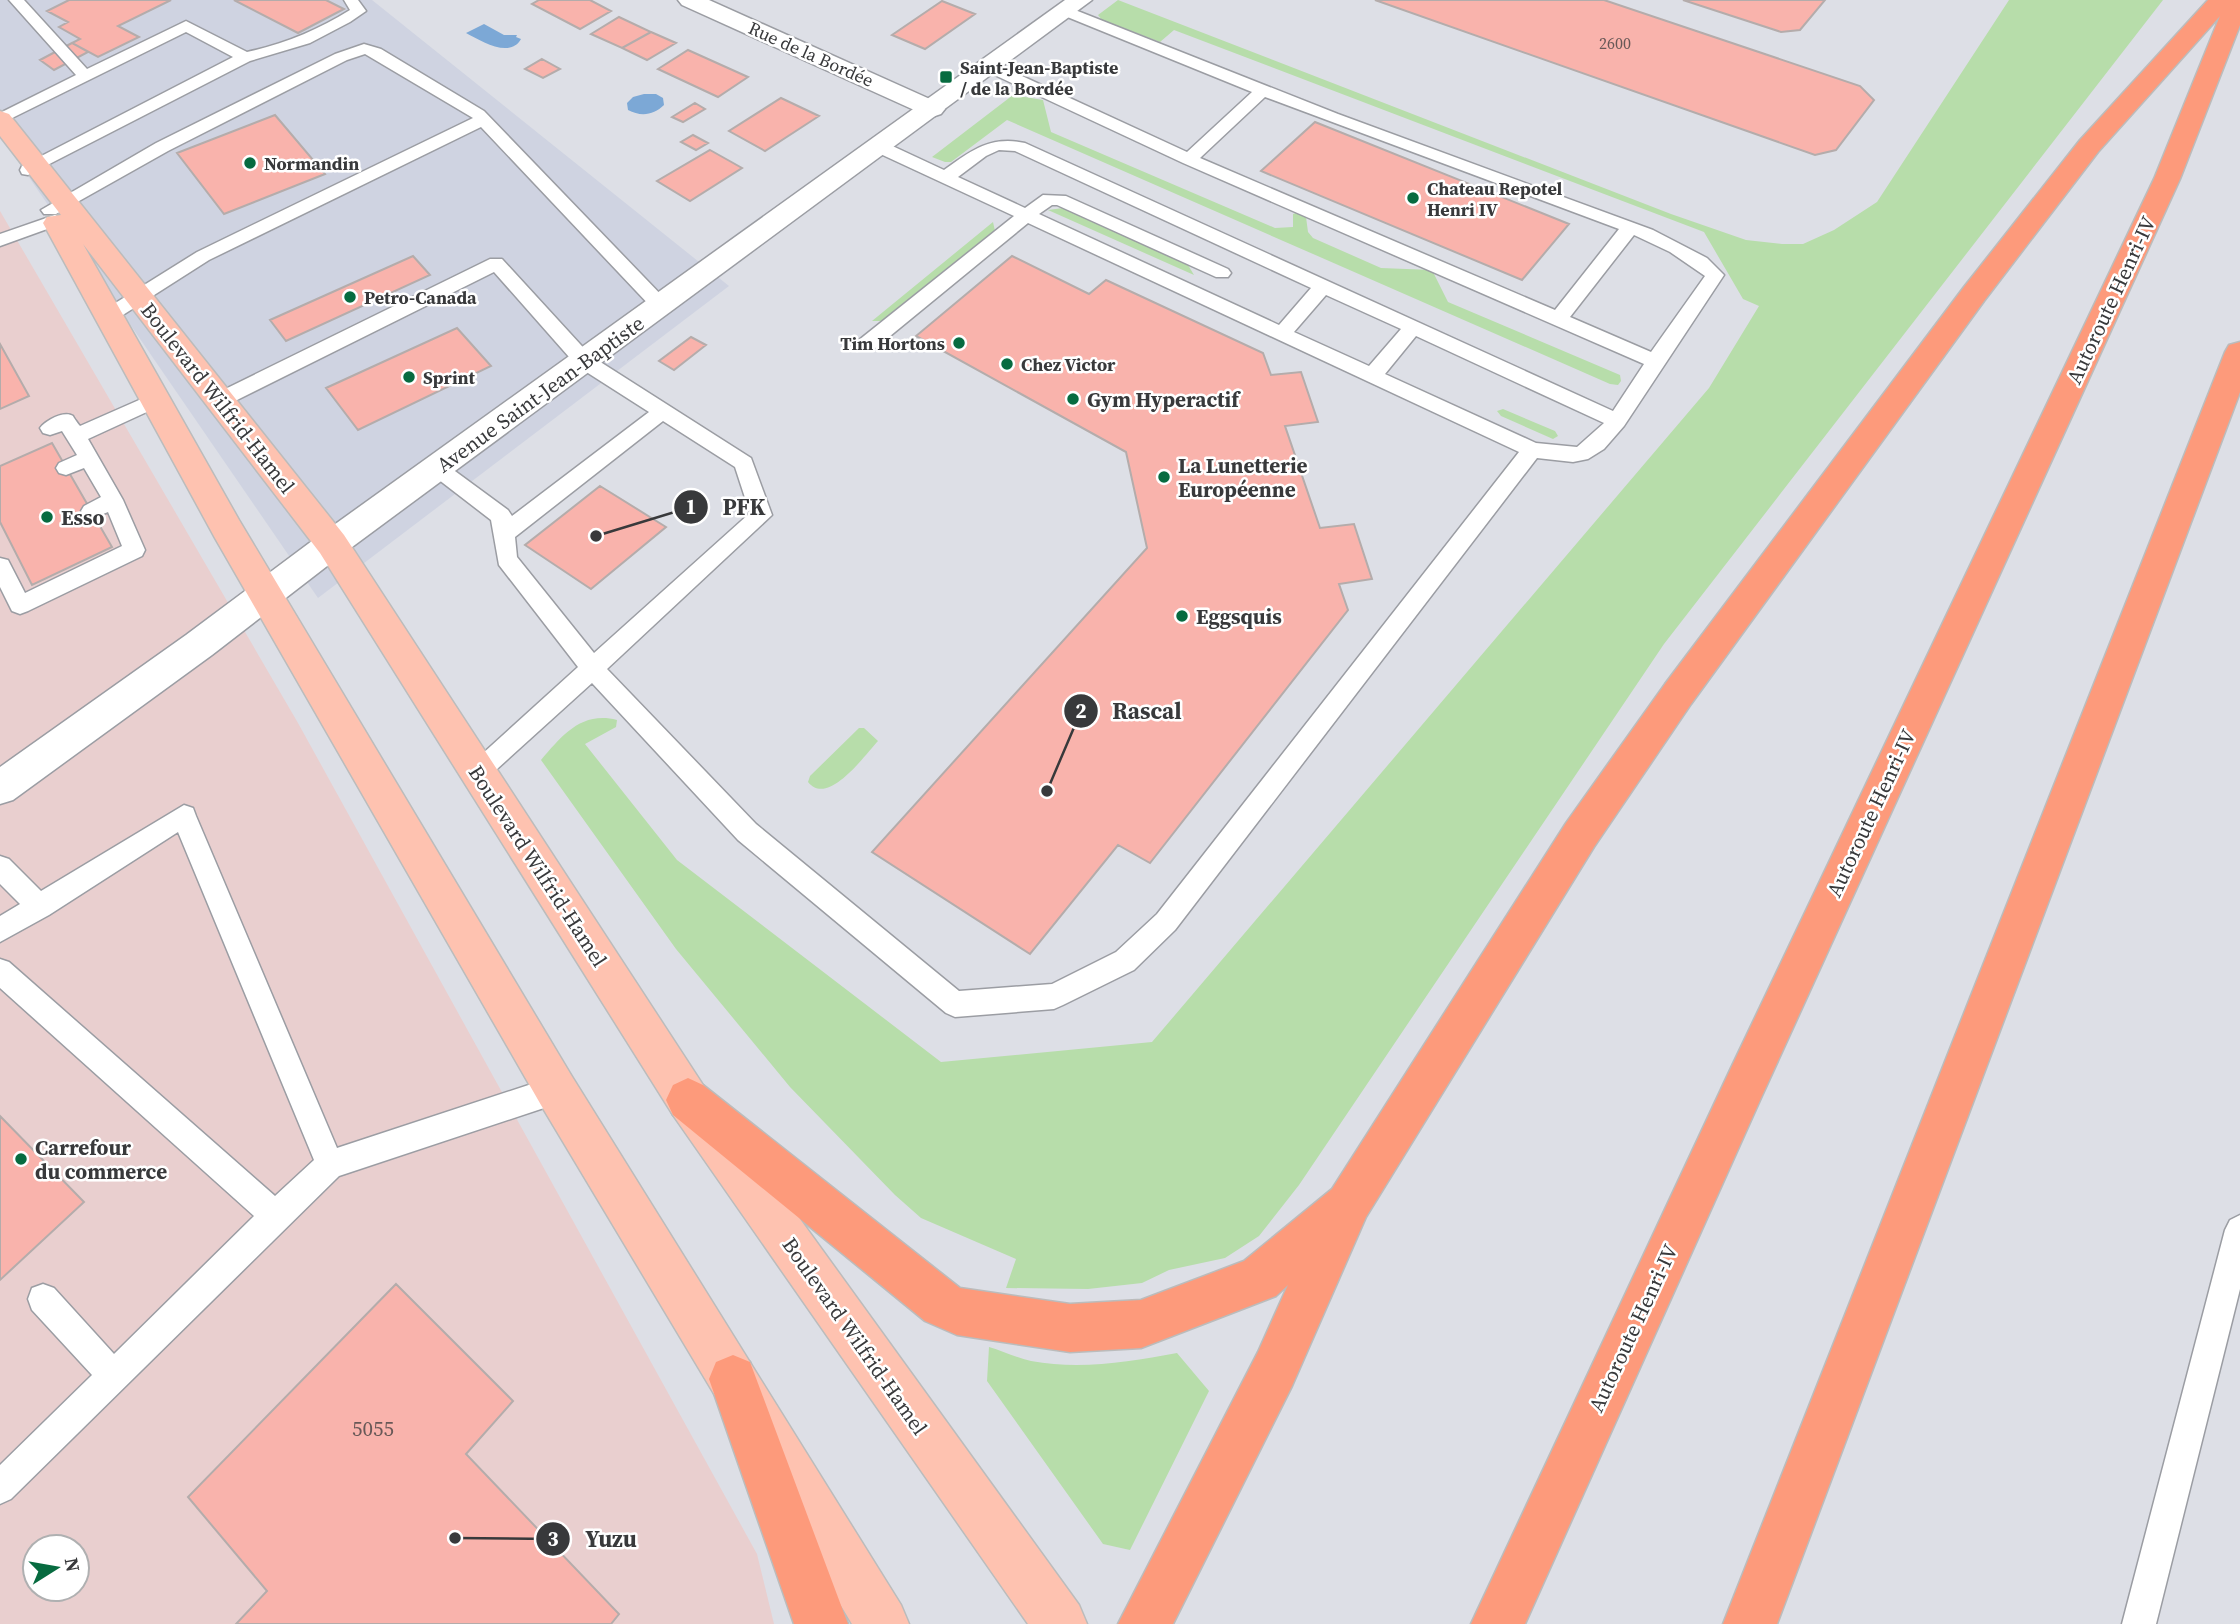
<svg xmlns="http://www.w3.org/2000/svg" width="2240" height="1624" font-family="'Source Serif 4',serif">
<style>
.built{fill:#cfd3e1}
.industrial{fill:#e9cfcf;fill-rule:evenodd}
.green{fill:#b7ddaa}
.water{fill:#7ca8d6}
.building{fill:#f9b3ac;stroke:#b4acab;stroke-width:2}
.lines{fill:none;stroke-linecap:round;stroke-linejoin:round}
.service-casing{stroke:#9b9da3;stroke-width:3}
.minor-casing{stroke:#9b9da3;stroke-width:3}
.tertiary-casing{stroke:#9b9da3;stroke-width:3}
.primary-casing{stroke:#bbbcbc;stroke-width:3}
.motorway-casing{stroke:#bbbcbc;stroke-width:3}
.service{fill:#fff;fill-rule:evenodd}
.minor{fill:#fff;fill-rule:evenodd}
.tertiary{fill:#fff;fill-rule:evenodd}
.primary{fill:#fec2b0;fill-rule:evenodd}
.motorway{fill:#fd9a7b;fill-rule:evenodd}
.poi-dot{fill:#076b40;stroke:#fff;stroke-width:2.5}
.labels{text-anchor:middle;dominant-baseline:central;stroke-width:5;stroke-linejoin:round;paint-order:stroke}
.far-number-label{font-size:16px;fill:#685857}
.far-street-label{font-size:18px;fill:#38393b;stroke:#fff}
.far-poi-label{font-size:18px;font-weight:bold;fill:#38393b;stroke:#fff;text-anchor:start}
.street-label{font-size:21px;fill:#38393b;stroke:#fff}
.poi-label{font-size:21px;font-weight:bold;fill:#38393b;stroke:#fff;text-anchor:start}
.near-number-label{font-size:21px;fill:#685857}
.leader{fill:none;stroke:#38393b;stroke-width:2.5}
.callout-dot{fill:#38393b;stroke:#fff;stroke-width:2.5}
.mark-label{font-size:21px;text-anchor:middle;font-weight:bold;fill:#fff}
.callout-label{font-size:23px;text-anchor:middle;font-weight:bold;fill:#38393b;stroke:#fff;stroke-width:5;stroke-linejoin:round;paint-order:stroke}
</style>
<rect width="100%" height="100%" fill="#dddfe6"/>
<!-- built -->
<path class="built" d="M0 0H372L729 286 318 598 0 135Z"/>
<!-- industrial -->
<path class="industrial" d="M0 211 298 723 757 1554 774 1624H0ZM35 1547H77V1589H35Z"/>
<!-- green -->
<path class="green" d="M1118 0 1671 214 1746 240 1782 244H1803L1834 230 1877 202 2009 0H2163L1664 644 1299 1185 1259 1236 1225 1258 1169 1270 1142 1283 1088 1289 1006 1288 1016 1259 921 1218 895 1195 790 1087 676 949 541 760C562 736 581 711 617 720L616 727 585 744 677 860 941 1062 1152 1042 1709 388 1759 306 1743 299 1704 232 1174 30 1160 42 1102 20 1098 15Z
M1013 95 1043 100 1051 132 1275 228 1293 227V214L1296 213 1306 217 1308 232 1313 238 1381 268 1432 270 1448 302 1620 375 1621 381 1618 385 1610 384 1007 120 951 162H945L932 157Z
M1063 208 1188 265 1194 275 1048 210Z
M993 222 995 231 884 321H872Z
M1503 409 1555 431 1558 436 1553 439 1501 416 1497 411Z
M859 728H864L878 741C864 756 828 807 808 782L810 776Z
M989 1347C1003 1351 1017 1358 1031 1361 1080 1370 1129 1362 1177 1353L1209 1391 1130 1550 1103 1544 987 1381Z"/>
<!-- water -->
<path class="water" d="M484 24 504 35H517L516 37 521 39C510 59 481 41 466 33Z
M644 94H656L663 98 664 105C654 115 641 117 628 110L627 103 633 97Z"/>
<!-- building -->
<path class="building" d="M69 0H171L118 26 139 37 98 57 72 43 80 39 59 27 68 22 47 11Z
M234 0H326L344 9 298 33Z
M539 0H590L611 11 580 29 532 4Z
M1375 0H1604L1860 86 1874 100 1836 150 1815 155Z
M1683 0H1825L1800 30 1781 32Z
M942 1 975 14 925 49 892 35Z
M619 17 651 32 622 48 591 34Z
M651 32 676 43 647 60 622 48Z
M72 43 88 52 54 70 40 60Z
M688 50 748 77 718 97 658 69Z
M542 59 560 69 543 78 525 69Z
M781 98 819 116 765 151 729 131Z
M695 103 705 109 683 122 672 117Z
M275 115 325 174 224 214 177 153Z
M1315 122 1569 224 1522 280 1261 171Z
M693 135 708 143 696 150 681 142Z
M710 150 742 168 690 201 657 181Z
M413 256 430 275 286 341 270 320Z
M1012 256 1089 294 1106 280 1263 353 1271 375 1301 372 1318 422 1285 426 1320 528 1354 524 1372 579 1339 584 1348 610 1150 863 1118 845 1030 954 872 852 1147 548 1126 452 916 336Z
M457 328 491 366 358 430 326 388Z
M691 337 706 345 674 370 659 361Z
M0 344 29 396 0 409Z
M52 443 112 547 32 585 0 522V466Z
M600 486 666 527 591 589 525 545Z
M0 1116 84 1202 0 1280Z
M396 1284 513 1401 466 1454 619 1614 611 1624H236L267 1591 188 1497Z"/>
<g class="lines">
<!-- service casing -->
<g class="service-casing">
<path id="service" d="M9 0H24L87 69 186 21 247 52C284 44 318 30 350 10L344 0H358L366 11 350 22 310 43 250 61 28 175 22 174 20 170 22 166 233 57 186 32 0 124V113L76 75Z
M1065 6 1338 114 1653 230 1707 258 1724 275 1624 426 1604 449 1588 459 1573 462 1537 458 1175 930 1134 970 1063 1005 1054 1009 955 1017 946 1013 738 840 592 683 486 779 478 782 470 779 466 772 470 765 578 667 499 565 491 520 430 473 427 468 430 463 437 461 444 463 508 510 512 516 649 412 577 366 494 272 227 405H213L210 400 213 395 490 259H502L591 356 751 458 772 515 607 669 756 824 959 991 1052 984 1116 952 1157 914 1519 452 1028 223 873 350H859L856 345 859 340 1014 216 874 151 872 147 874 143H886L944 170C970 151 991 135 1025 143L1613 411 1644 364 1183 163 984 70 982 67 984 64H996L1187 152 1252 92 1060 14 1057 11ZM1265 97 1619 229 1555 310 1200 158ZM999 150 1015 151 1311 288 1279 325 1039 214 1052 205H1057L1216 277H1228L1231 273 1228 269 1066 196 1043 195 1025 208 958 177 986 156ZM1634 235 1670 252 1705 276 1651 352 1570 317ZM1326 295 1401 329 1369 366 1294 332ZM1416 336 1604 423 1577 447 1536 443 1385 374ZM663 421 735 467 750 513 594 653 517 557 515 537Z
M364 44 381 49 484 111 668 302 670 306 668 310H654L481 127 209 260 115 320H101L99 316 101 312 197 252 473 118 365 54 347 60 168 151 56 214H44L41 210 156 143 335 54Z
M55 215 64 220 61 224 0 246V234Z
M155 393 162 395 165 400 162 405 88 439 123 500 145 550 142 556 28 611 20 614 12 611 0 587V558L8 560 25 593 122 546 108 512 91 519 84 516 81 511 84 506 101 497 84 468 66 475 59 473 56 468 59 463 77 455 62 431 50 435 43 433 40 428C45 421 64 410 73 416 73 417 79 425 80 426Z
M184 805 193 808 196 816 337 1148 556 1076 566 1080 570 1090 566 1100 556 1104 339 1176 11 1499 0 1504V1465L92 1375 32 1310 28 1299 32 1288 43 1284 54 1288 114 1354 254 1216 0 988V959L9 962 275 1196 314 1160 178 832 49 915 0 942V916L20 904 0 884V856L9 859 41 891Z
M2240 1215V1289L2156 1624H2122L2225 1230 2230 1220Z"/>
</g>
<!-- minor casing -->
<g class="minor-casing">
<path id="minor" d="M678 0H709L941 104 945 109 941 114 932 117 923 114 682 5Z
M332 531 344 535 349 544 344 553 212 655 13 800 0 804V767L186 635 320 535Z"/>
</g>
<!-- tertiary casing -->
<g class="tertiary-casing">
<path id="tertiary" d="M1065 0H1092L344 553 332 557 320 553 315 544 320 535Z"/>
</g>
<!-- primary casing -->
<g class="primary-casing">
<path id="primary" d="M0 111 9 114 344 535 703 1085 1079 1605 1087 1624H1028L673 1115 320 553 83 244 239 520 571 1075 901 1605 909 1624H852L541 1105 215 538 43 223 47 217 61 215 0 136Z"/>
</g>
<!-- motorway casing -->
<g class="motorway-casing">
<path id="motorway" d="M2208 0H2240V25L2180 179 1761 1098 1525 1624H1471L1731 1068 2154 179 2220 16 2098 152 1984 301 1691 704 1594 847 1366 1217 1292 1386 1173 1624H1118L1258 1352 1288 1285 1276 1296 1141 1348 1070 1352 957 1335 925 1321 673 1115 666 1100 673 1085 688 1078 703 1085 960 1288 1070 1304 1141 1300 1244 1261 1332 1189 1566 823 1665 684 1964 287 2080 140Z
M2240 342V392L1777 1624H1723L2225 352 2229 345Z
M733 1355 750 1362 848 1624H794L709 1379 716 1362Z"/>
</g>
<!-- service -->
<use href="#service" class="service"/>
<!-- minor -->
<use href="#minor" class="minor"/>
<!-- tertiary -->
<use href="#tertiary" class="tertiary"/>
<!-- primary -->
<use href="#primary" class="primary"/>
<!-- motorway -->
<use href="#motorway" class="motorway"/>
</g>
<!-- markers -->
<g class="poi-dot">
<rect x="939" y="70" width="14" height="14" rx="3.5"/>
<circle cx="250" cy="163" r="7"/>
<circle cx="1413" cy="198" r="7"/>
<circle cx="350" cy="297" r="7"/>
<circle cx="959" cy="343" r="7"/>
<circle cx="1007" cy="364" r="7"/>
<circle cx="409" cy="377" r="7"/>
<circle cx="1073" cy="399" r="7"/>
<circle cx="1164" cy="477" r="7"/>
<circle cx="47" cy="517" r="7"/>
<circle cx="1182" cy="616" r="7"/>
<circle cx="21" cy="1159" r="7"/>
</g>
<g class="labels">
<!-- far-number labels -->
<g class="far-number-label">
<text x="1615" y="43">2600</text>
</g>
<!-- far-street labels -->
<g class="far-street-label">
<text transform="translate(811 54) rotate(24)">Rue de la Bordée</text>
</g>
<!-- far-poi labels -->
<g class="far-poi-label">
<text x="960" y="67">Saint-Jean-Baptiste<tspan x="960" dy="21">/ de la Bordée</tspan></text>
<text x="264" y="163">Normandin</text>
<text x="1427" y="188">Chateau Repotel<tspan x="1427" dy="21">Henri IV</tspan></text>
<text x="364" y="297">Petro-Canada</text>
<text x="945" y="343" text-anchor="end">Tim Hortons</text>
<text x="1021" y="364">Chez Victor</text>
<text x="423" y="377">Sprint</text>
</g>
<!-- street labels -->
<g class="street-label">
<text transform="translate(2111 300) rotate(-65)">Autoroute Henri-IV</text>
<text transform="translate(540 394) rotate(-36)">Avenue Saint-Jean-Baptiste</text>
<text transform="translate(218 398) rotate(52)">Boulevard Wilfrid-Hamel</text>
<text transform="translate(1871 813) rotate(-65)">Autoroute Henri-IV</text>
<text transform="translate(538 866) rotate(57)">Boulevard Wilfrid-Hamel</text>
<text transform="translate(1633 1328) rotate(-65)">Autoroute Henri-IV</text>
<text transform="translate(855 1336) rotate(55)">Boulevard Wilfrid-Hamel</text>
</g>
<!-- poi labels -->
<g class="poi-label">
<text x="1087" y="399">Gym Hyperactif</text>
<text x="1178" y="465">La Lunetterie<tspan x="1178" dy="24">Européenne</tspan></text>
<text x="61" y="517">Esso</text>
<text x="1196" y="616">Eggsquis</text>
<text x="35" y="1147">Carrefour<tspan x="35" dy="24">du commerce</tspan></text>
</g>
<!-- near-number labels -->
<g class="near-number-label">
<text x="373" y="1428">5055</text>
</g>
</g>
<!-- callouts -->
<path class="leader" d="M596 536L691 507M1047 791L1081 711M455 1538L553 1539"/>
<g class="callout-dot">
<circle cx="596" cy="536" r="7"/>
<circle cx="1047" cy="791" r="7"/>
<circle cx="455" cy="1538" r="7"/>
<circle cx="691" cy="507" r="18"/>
<circle cx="1081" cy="711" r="18"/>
<circle cx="553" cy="1539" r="18"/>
</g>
<g class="mark-label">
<text x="691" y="514">1</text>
<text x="1081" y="718">2</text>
<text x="553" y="1546">3</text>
</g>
<g class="callout-label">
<text x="744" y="515">PFK</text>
<text x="1147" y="719">Rascal</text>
<text x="611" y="1547">Yuzu</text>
</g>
<!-- north arrow -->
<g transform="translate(56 1568) rotate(79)"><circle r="33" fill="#ffffff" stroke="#afb0b1" stroke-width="2"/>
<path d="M0-5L12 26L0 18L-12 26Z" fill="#076b40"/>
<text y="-10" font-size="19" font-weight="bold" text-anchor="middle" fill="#38393b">N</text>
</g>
</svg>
